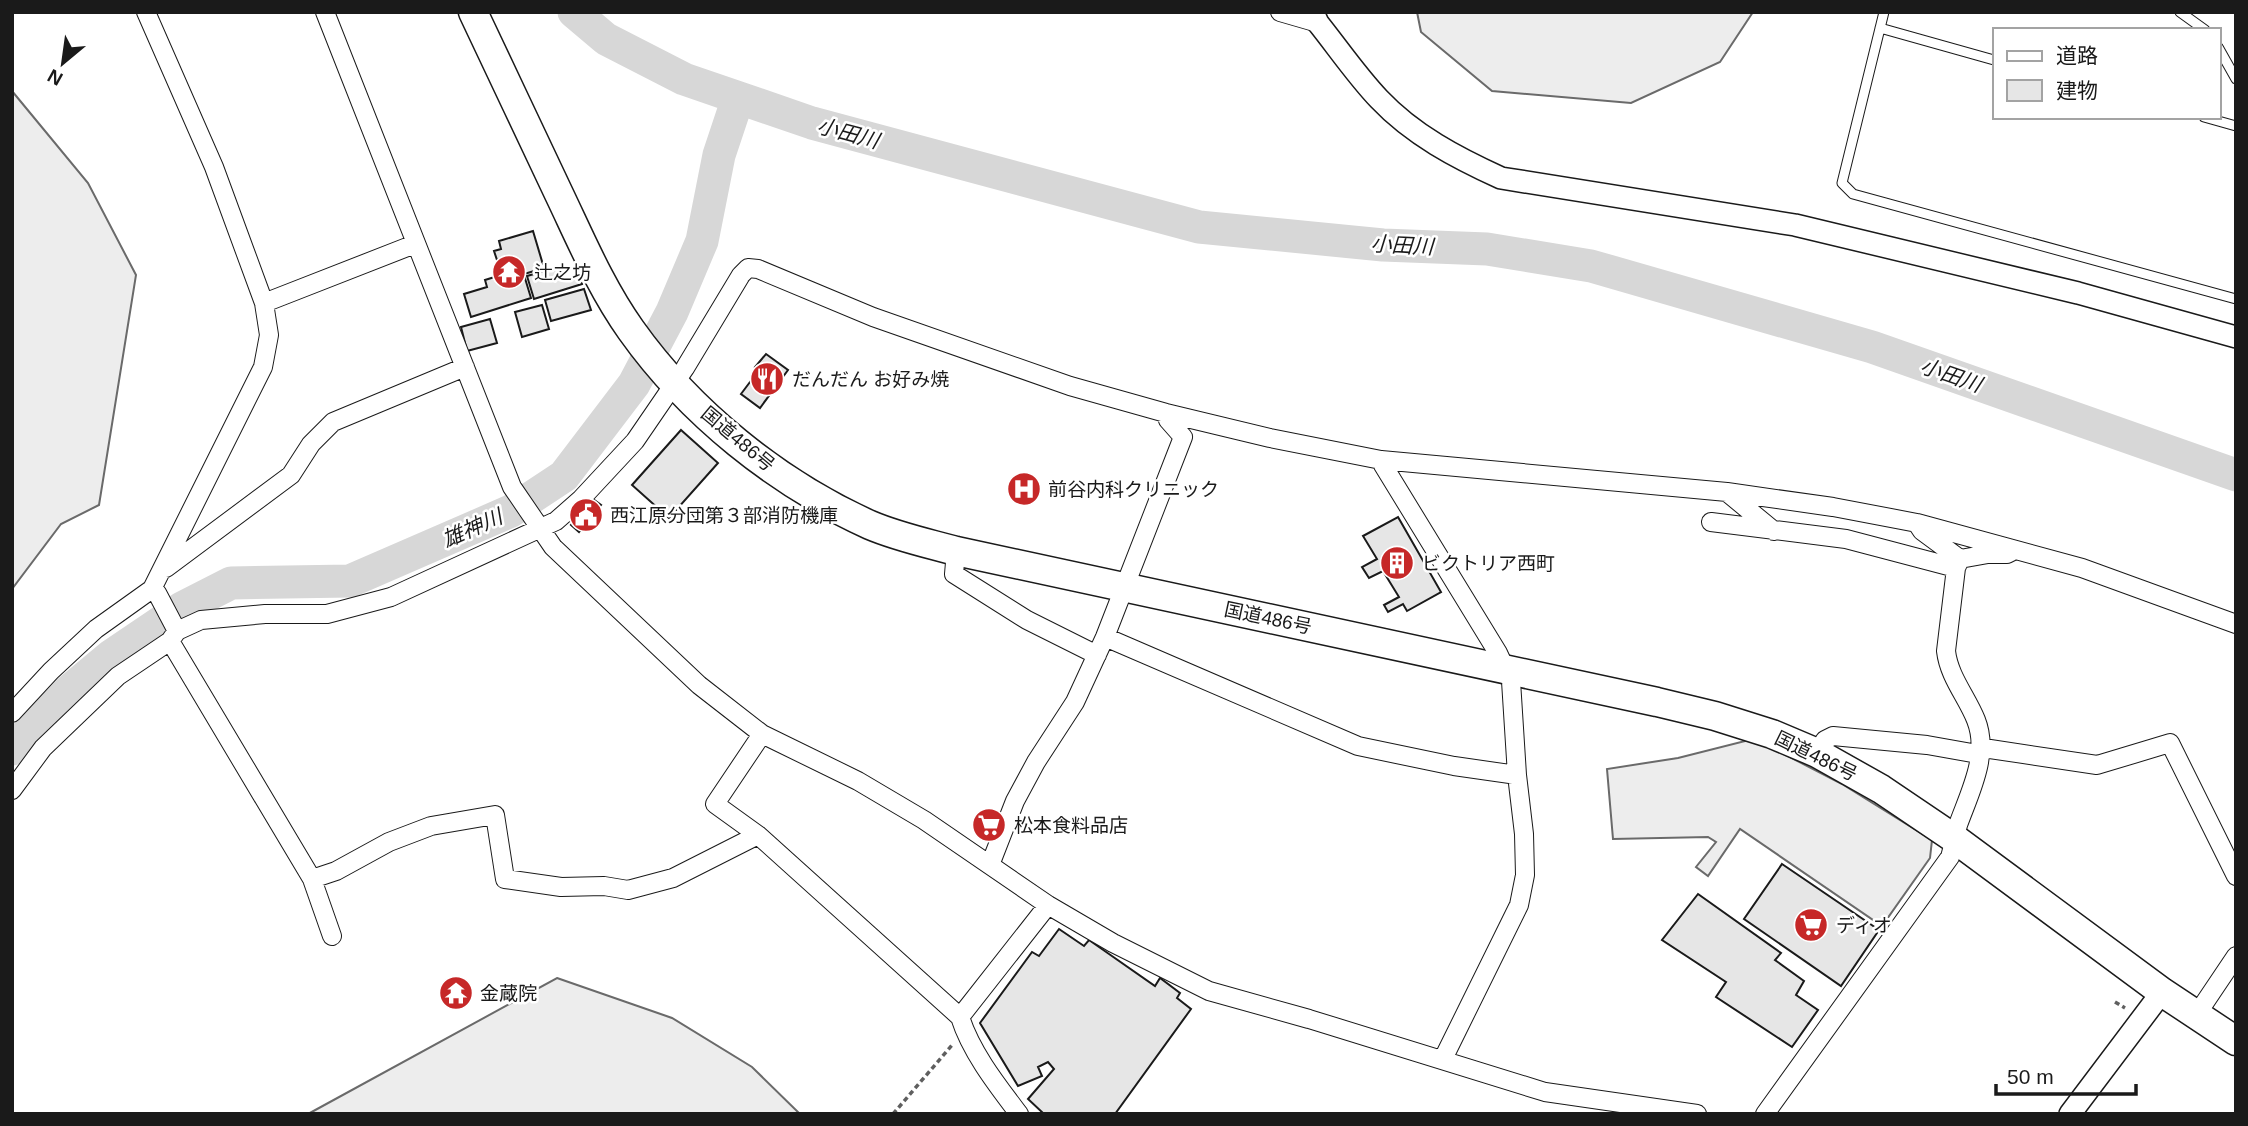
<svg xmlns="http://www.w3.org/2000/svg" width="2248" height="1126" font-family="Helvetica,'Noto Sans JP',sans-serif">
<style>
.built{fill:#ededed;stroke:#6a6a6a;stroke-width:2}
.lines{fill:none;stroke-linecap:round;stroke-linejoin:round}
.river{stroke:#d7d7d7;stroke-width:33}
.building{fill:#e6e6e6;stroke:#1a1a1a;stroke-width:2}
.service-casing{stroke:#1a1a1a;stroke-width:11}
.minor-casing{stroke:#1a1a1a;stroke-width:20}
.tertiary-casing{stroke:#1a1a1a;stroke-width:24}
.trunk-casing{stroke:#1a1a1a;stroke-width:31}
.path{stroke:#5f5f5f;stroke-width:3.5;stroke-dasharray:5 3.5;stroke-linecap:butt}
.service{stroke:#fff;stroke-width:9}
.minor{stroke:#fff;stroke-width:18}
.tertiary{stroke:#fff;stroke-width:21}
.trunk{stroke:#fff;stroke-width:28}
.labels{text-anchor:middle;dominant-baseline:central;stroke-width:5;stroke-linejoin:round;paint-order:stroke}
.poi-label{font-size:19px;fill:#1a1a1a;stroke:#fff;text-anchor:start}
.street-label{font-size:19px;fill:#1a1a1a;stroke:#fff}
.water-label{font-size:21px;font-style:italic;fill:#1a1a1a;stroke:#fff}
</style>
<rect width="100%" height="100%" fill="#fff"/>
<!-- built -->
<path class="built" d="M1417 12H1753L1720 62 1631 103 1492 91 1421 32Z
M12 91 88 183 136 275 99 505 61 524 12 589Z
M1749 740 1780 752 1842 784 1932 840 1930 858 1882 926 1740 829 1708 876 1696 867 1716 842 1708 837 1613 839 1607 769 1678 758Z
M557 978 672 1018 752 1067 800 1114H308Z"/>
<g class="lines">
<!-- river -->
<path class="river" d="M574 12 606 39 684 79 812 123 1199 227 1383 245 1487 249 1591 266 1872 347 2236 475
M12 749 69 691 111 656 182 608 231 583 350 581 511 511 564 476 634 384 672 312 702 241 719 155 738 98"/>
</g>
<!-- building -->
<path class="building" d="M533 231 544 268 511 278 508 270 501 272 494 251 501 249 499 241Z
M559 267 563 280 579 274 582 284 534 299 527 276Z
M501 275 503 282 524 275 531 298 471 317 464 294 487 287 485 280Z
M584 289 591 310 551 321 545 300Z
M542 305 549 329 522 337 515 312Z
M490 319 497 343 467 351 461 327Z
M766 354 788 370 760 408 741 394 759 370 755 367Z
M681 430 718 463 669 518 632 485Z
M593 499 601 505 579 532 571 525Z
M1398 517 1441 592 1407 611 1403 604 1388 612 1384 605 1399 597 1383 571 1369 578 1362 567 1377 559 1363 536Z
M1782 864 1879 930 1841 986 1744 919Z
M1698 894 1781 953 1775 960 1804 981 1796 995 1818 1010 1792 1047 1716 997 1726 982 1662 940Z
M1059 929 1084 946 1089 940 1155 986 1160 978 1180 993 1177 998 1191 1009 1115 1114H1044L1028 1099 1054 1069 1048 1062 1038 1067 1042 1076 1018 1086 980 1023 1032 952 1039 956Z"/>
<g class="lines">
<!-- service casing -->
<g class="service-casing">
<path id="service" d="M1884 12 1842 183 1853 194 2236 299
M2180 12 2205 30
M1880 28 1994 60
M2218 47 2236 79
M2204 117 2236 126"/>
</g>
<!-- minor casing -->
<g class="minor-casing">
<path id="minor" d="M325 12 512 487 553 547 699 685 762 734 858 781 924 820 1048 905 1113 943 1209 991 1309 1019 1545 1092 1697 1114
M1280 12 1318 23
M264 303 415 244
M1381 460 1383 465 1498 653 1511 681 1517 775 1524 834 1525 875 1519 905 1443 1059
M1728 493 1774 531
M1711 522 1846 539 1956 568 1946 651C1949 677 1967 697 1976 720 1990 755 1969 794 1958 825 1955 836 1953 847 1950 857L1765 1114
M1918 525 1922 531 1960 559 1956 568
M956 551 954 574 1027 620 1097 655
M1960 559 1988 554H2007L2011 552
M166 568 291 475 311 444 333 422 465 367
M152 589 157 593 177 631
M1105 637 1358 746 1454 766 1517 775
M170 641 312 879 336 871 389 842 431 826 495 815 505 879 561 887 604 886 628 890 673 878 758 835
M12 713 51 671 96 629 152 589 263 367 269 335 264 303 214 167 146 12
M762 734 715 804 758 835 960 1017C971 1052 997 1085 1019 1114
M1817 753 1825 740 1833 736 1927 745 1972 753 1990 749 2097 765 2170 743 2236 876
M12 790 43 748 118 676 170 641 177 631 201 620 265 614H327L391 597 556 521 581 499 635 441 685 368 741 275 748 268 758 269 873 317 1070 386 1166 413 1270 438 1381 460 1727 492 1833 507 1917 523 2082 568 2236 624
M990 865 1015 801 1036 762 1075 702 1105 637 1183 437 1168 420 1166 413
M312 879 332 936
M2197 1014 2236 956
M960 1017 1048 905"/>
</g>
<!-- tertiary casing -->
<g class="tertiary-casing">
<path id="tertiary" d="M1313 12 1318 23C1338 48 1357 76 1379 99 1413 135 1457 158 1501 178L1795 225 2078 293 2236 337
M2070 1114 2162 992"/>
</g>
<!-- trunk casing -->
<g class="trunk-casing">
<path id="trunk" d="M473 12C502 73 530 133 559 194 581 240 601 288 631 330 690 413 777 483 870 525 898 537 927 543 956 551L1657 702 1715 716 1772 734 1817 753 1881 789 1955 839 2162 992 2236 1041"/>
</g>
<!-- path -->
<path class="path" d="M2115 1002 2125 1008
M893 1114 953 1044"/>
<!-- service -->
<use href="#service" class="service"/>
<!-- minor -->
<use href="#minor" class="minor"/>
<!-- tertiary -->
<use href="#tertiary" class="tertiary"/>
<!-- trunk -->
<use href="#trunk" class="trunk"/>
</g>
<!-- icons -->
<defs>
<g id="temple-disc" transform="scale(1.75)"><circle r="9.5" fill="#c62828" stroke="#fff"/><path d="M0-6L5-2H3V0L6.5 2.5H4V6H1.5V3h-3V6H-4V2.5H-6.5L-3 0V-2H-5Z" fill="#fff"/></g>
<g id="restaurant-disc" transform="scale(1.75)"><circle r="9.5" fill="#c62828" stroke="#fff"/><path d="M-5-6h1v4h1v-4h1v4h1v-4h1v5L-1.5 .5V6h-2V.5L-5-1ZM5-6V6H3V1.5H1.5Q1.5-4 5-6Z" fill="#fff"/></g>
<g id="hospital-disc" transform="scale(1.75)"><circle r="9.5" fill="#c62828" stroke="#fff"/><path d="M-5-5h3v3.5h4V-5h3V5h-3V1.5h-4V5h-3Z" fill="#fff"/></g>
<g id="civic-disc" transform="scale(1.75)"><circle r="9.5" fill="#c62828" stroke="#fff"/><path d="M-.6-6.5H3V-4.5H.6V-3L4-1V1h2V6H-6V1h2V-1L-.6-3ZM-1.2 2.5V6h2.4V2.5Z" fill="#fff"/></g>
<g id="building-disc" transform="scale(1.75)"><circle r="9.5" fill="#c62828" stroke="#fff"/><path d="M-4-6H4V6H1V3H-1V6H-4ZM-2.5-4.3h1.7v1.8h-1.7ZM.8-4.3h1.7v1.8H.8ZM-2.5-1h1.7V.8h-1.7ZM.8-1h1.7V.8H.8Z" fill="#fff"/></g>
<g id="supermarket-disc" transform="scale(1.75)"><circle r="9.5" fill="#c62828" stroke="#fff"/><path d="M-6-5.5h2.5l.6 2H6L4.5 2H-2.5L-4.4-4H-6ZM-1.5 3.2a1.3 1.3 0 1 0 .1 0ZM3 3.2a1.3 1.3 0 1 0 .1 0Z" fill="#fff"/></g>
</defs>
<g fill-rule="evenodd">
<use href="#temple-disc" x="509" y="272"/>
<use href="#restaurant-disc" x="767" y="379"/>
<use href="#hospital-disc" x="1024" y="489"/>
<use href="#civic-disc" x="586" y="515"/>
<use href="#building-disc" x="1397" y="563"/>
<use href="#supermarket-disc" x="989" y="825"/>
<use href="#supermarket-disc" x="1811" y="925"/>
<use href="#temple-disc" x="456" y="993"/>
</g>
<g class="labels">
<!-- poi labels -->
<g class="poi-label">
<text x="534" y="272">辻之坊</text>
<text x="792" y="379">だんだん お好み焼</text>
<text x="1048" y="489">前谷内科クリニック</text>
<text x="610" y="515">西江原分団第３部消防機庫</text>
<text x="1422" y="563">ビクトリア西町</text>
<text x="1014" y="825">松本食料品店</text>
<text x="1836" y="925">ディオ</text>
<text x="480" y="993">金蔵院</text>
</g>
<!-- street labels -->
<g class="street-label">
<text transform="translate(738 439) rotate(40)">国道486号</text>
<text transform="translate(1268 618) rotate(12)">国道486号</text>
<text transform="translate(1816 756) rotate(26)">国道486号</text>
</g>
<!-- water labels -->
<g class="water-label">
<text transform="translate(848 133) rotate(15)">小田川</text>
<text transform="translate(1402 245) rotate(3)">小田川</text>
<text transform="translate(1951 375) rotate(19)">小田川</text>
<text transform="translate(472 528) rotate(-24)">雄神川</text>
</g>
</g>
<!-- border -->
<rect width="2248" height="1126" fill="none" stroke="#1a1a1a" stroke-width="28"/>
<!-- legend -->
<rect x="1993" y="28" width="228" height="91" fill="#ffffff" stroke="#a3a3a3" stroke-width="2"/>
<rect x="2007" y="51" width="35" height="10" fill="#ffffff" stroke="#a3a3a3" stroke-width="2"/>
<text x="2056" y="63" font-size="21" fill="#1a1a1a">道路</text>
<rect x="2007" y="80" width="35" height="21" fill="#e6e6e6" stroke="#a3a3a3" stroke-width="2"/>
<text x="2056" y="98" font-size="21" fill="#1a1a1a">建物</text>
<!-- north arrow -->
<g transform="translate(63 63) rotate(209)" stroke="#ffffff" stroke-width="5" paint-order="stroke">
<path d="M0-5L12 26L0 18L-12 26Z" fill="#1a1a1a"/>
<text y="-10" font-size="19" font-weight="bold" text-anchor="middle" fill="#1a1a1a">N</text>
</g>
<!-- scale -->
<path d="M1996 1084v10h140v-10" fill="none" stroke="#1a1a1a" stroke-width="3.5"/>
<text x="2007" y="1084" font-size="21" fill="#1a1a1a" stroke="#ffffff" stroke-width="5" paint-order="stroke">50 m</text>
</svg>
